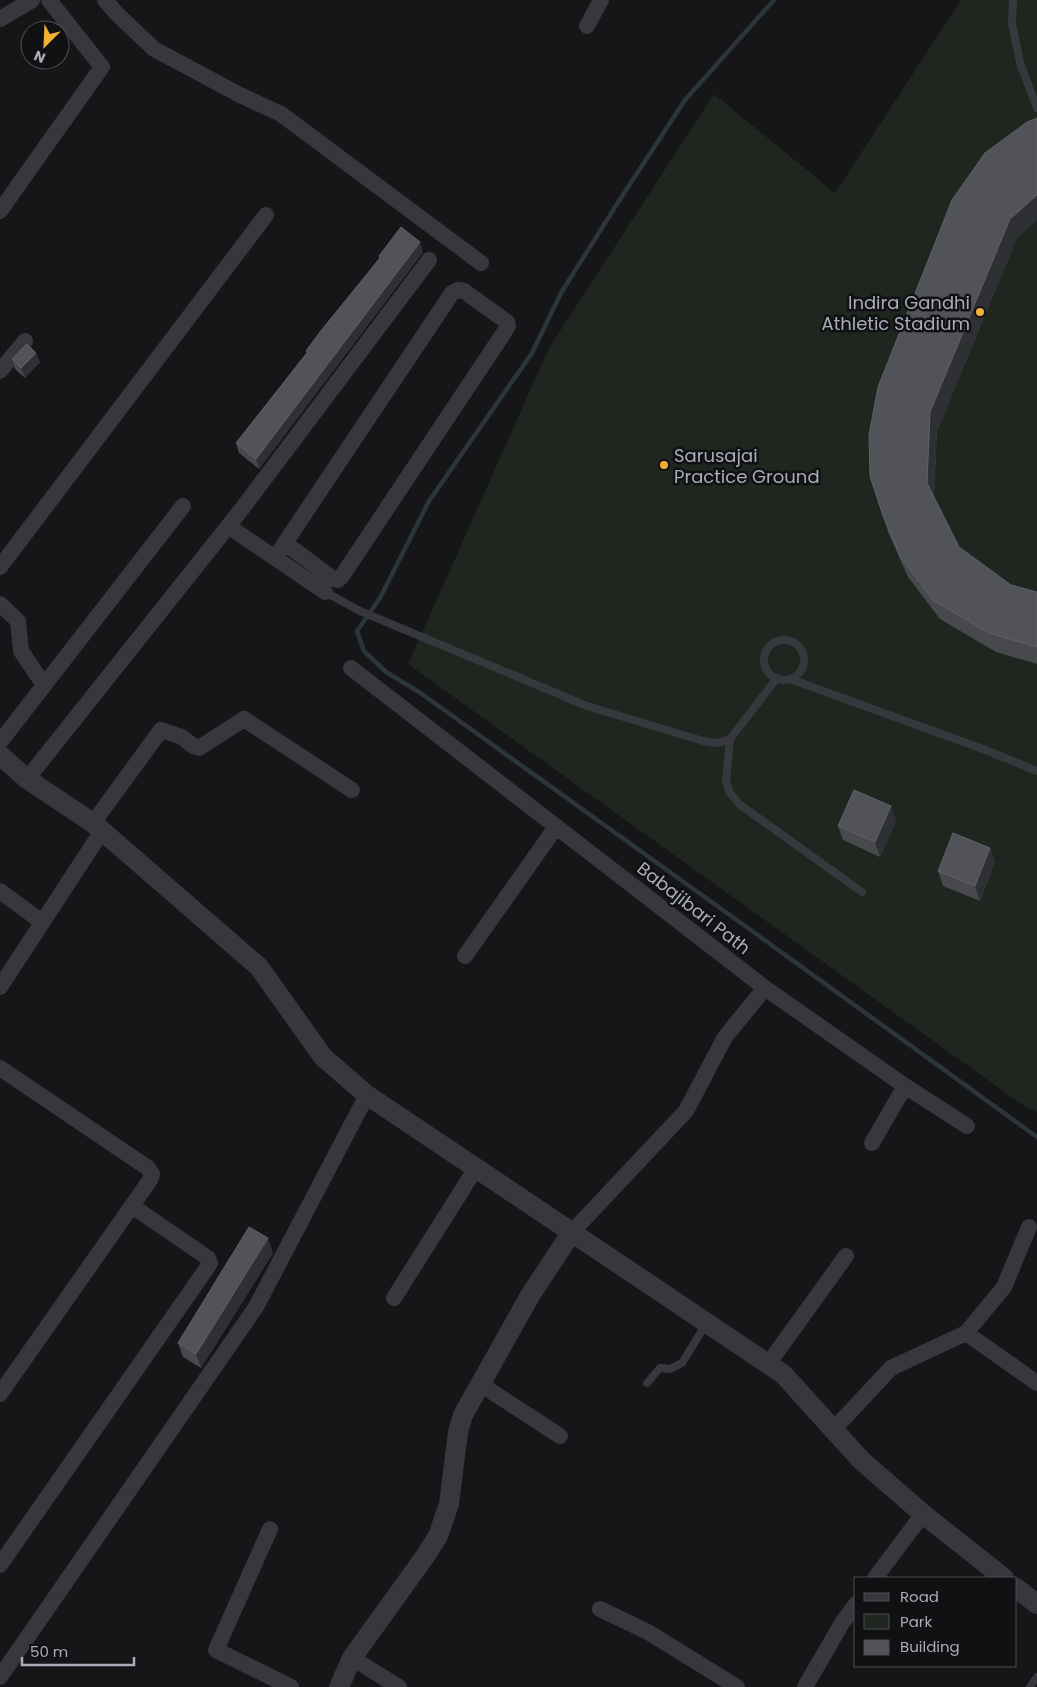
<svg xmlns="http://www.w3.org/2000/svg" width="1037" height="1687" font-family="Poppins,sans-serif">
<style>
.park{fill:#1e261f}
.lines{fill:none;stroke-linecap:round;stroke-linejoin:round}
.stream{stroke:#2c353c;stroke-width:4.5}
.service{stroke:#37383d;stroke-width:8}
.minor{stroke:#37383d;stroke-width:16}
.tertiary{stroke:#37383d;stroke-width:20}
.wall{fill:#47494d}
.shaded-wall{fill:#2f3033}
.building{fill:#525359;stroke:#5f6168}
.poi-dot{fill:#f2b134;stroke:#111113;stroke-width:2}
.labels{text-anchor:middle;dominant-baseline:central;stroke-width:5;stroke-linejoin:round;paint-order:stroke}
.poi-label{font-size:18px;fill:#a8adb8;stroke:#111113;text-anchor:end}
.street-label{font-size:18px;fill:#a8adb8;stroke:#111113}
</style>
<rect width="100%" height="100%" fill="#161618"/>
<!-- park -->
<path class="park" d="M961 0H1037V1112L1024 1106 408 664 549 348 714 94 835 193Z"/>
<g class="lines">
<!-- stream -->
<path class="stream" d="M774 0 685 100 617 204 561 293 532 353 429 501 380 598 357 631 364 651 386 672 419 692 759 936 1037 1137"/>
<!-- service -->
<path class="service" d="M1013 0 1012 23 1020 63 1037 108
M325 592 360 611 587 706 703 741 718 743 730 739 777 678
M764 660a20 20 0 1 1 40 0a20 20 0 1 1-40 0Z
M790 679 983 749 1037 771
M730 739 726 781 730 793 739 804 862 892
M647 1383 660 1368 670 1369 682 1363 706 1324
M1030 1687 1037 1677"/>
<!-- minor -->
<path class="minor" d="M105 0 117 14 154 49 240 95 281 114 481 263
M0 19 32 0
M587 26 601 0
M0 211 102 67 49 0
M0 371 25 341
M228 526 325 592
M275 558 285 543 452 293 458 290 464 291 507 322 508 326 505 331 342 576 338 580 333 579 285 543
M0 567 266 215
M0 604 18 621 21 651 44 685
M351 668 765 988 725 1037 686 1111 572 1232
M0 742 183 506
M27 779 241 510 429 260
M93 823 161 730 182 737 193 746 199 748 244 719 352 790
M0 891 42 922
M465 956 556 827
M0 987 102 831
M765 988 905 1086 872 1143
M0 1068 148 1168 152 1174 150 1180 0 1394
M905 1086 967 1126
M394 1298 476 1168
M966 1333 1037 1383
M768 1364 846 1256
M480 1384 560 1436
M833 1430 891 1368 966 1333 1004 1287 1029 1227
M270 1529 216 1650 291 1687
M0 1565 207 1268 210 1263 208 1258 132 1206
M875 1578 923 1514
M600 1609 648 1632 737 1687
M352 1658 399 1687
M0 1677 256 1307 367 1095
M805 1687 842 1623 856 1604"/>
<!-- tertiary -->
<path class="tertiary" d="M0 755 27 779 93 823 259 967 323 1057 367 1095 783 1374 861 1460 923 1514 1004 1578
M1016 1588 1037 1604
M339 1687 352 1658 426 1555 438 1536 449 1504 458 1432 463 1415 531 1294 572 1232"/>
</g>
<!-- wall -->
<path class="wall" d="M1017 238 937 431 934 497 959 547 1011 585 1037 592V664L996 652 940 619 908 577 888 532 882 513Z
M423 252 259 469 239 453 236 443 307 352 306 351 379 259V256Z
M12 359 40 362 25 378 15 369Z
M896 821 880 857 843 840 838 826Z
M990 848 995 862 980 901 943 886 938 871Z
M273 1253 201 1368 183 1357 178 1343Z"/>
<!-- shaded-wall -->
<path class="shaded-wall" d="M1037 195V220L1017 238 937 431 934 502 927 483 930 412 1010 219Z
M420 242 423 252 259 469 256 459Z
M36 353 40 362 25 378 21 368Z
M891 806 896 821 880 857 875 842Z
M990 848 995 862 980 901 975 886Z
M268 1238 273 1253 201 1368 196 1354Z"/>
<!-- building -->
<path class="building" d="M1037 118V195L1010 219 930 412 927 483 959 547 1011 585 1037 592V647L989 633 933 600 901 558 882 513 870 476 869 435 878 387 952 200 985 153 1027 122Z
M401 227 420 242 256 459 236 443 308 352 306 351 320 332 380 258 379 256Z
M27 344 36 353 21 368 12 359Z
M854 790 891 806 875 842 838 826Z
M953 833 990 848 975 886 938 871Z
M249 1227 268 1238 196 1354 178 1343Z"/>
<!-- markers -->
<g class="poi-dot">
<circle cx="980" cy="312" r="5"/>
<circle cx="664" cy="465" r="5"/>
</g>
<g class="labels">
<!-- poi labels -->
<g class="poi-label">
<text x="970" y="302">Indira Gandhi<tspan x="970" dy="21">Athletic Stadium</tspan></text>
<text x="674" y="455" text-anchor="start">Sarusajai<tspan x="674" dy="21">Practice Ground</tspan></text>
</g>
<!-- street labels -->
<g class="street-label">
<text transform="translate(694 908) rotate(38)">Babajibari Path</text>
</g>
</g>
<!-- legend -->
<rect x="854" y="1577" width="162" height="90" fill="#111113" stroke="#4d4f55"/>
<rect x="864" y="1593" width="25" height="8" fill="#37383d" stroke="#4d4f55"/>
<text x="900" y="1602" font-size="15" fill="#a8adb8">Road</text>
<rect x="864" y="1614" width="25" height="15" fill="#1e261f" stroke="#4d4f55"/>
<text x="900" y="1627" font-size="15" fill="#a8adb8">Park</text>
<rect x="864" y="1640" width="25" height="15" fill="#525359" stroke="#4d4f55"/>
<text x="900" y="1652" font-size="15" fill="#a8adb8">Building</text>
<!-- north arrow -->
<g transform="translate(45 45) rotate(204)"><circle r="24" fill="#111113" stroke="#4d4f55"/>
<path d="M0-4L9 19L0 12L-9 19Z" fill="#f2b134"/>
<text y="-8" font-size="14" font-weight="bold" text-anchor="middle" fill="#a8adb8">N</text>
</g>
<!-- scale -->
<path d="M22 1657v8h112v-8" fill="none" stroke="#a8adb8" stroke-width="2.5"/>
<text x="30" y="1657" font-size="15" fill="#a8adb8" stroke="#111113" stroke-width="4" paint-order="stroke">50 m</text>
</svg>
